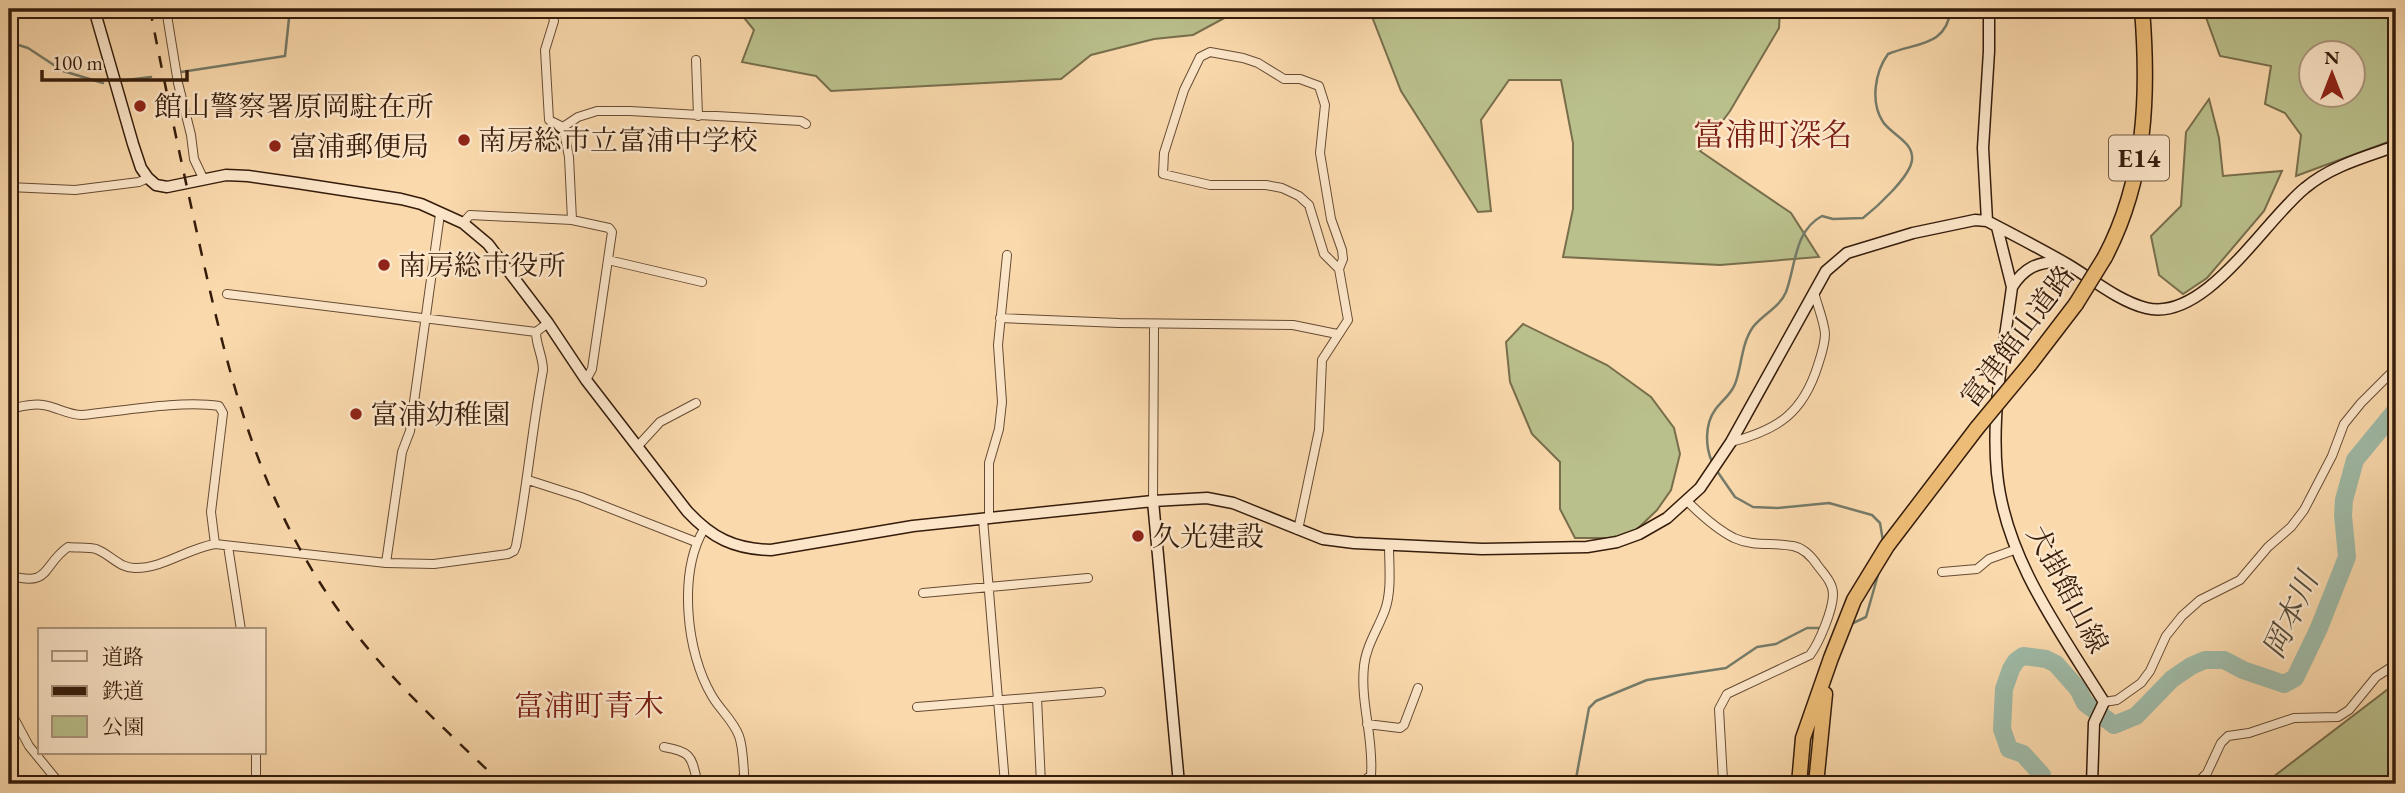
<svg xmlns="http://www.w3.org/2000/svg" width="2405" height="793" font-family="'EB Garamond','Noto Serif JP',serif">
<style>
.green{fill:#bac08c;stroke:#786e4c;stroke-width:2;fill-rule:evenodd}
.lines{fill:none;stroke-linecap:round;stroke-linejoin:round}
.stream{stroke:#757b69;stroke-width:2.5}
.river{stroke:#9fbaa7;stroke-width:18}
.street-casing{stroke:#664b33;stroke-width:10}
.secondary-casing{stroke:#351c0b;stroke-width:13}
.highway-casing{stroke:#351c0b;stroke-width:17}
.street{stroke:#fce6c9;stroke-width:8}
.secondary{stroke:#fce6c9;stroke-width:10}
.highway{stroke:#edbc76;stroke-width:14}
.rail{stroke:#351c0b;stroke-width:2.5;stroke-dasharray:12 12;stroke-linecap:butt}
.highway-bridge-casing{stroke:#351c0b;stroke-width:17;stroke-linecap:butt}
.highway-bridge{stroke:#edbc76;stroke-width:14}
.poi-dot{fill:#8f2418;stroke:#fce6c9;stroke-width:2.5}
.labels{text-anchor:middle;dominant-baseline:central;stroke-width:5;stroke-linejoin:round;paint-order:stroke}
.shield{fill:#fce6c9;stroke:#715944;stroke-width:2}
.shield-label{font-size:26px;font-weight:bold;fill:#351c0b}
.poi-label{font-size:28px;fill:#351c0b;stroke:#fce6c9;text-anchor:start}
.street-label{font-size:28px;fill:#351c0b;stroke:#fce6c9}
.water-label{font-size:30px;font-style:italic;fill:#554b3a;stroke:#fce6c9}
.neighbourhood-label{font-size:30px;fill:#7a1f14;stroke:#fce6c9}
.quarter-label{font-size:32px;fill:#7a1f14;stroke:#fce6c9}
</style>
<rect width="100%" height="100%" fill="#fad9ac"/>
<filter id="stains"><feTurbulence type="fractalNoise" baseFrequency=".00286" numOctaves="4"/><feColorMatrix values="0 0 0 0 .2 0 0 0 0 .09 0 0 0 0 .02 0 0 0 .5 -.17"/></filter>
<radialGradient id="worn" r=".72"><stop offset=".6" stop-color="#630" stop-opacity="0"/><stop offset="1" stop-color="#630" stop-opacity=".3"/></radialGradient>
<!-- green -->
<path class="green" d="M737 9H1241L1193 35 1154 39 1091 55 1061 79 831 91 816 76 742 62 754 30Z
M1369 9H1780L1779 28 1730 111 1700 151 1791 213 1819 257 1720 265 1563 257 1573 209V143L1561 80H1509L1481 120 1491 211 1478 212 1401 91Z
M2203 9H2396V139L2296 176 2301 135 2285 113 2265 104 2271 66 2220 56ZM2352 52V94H2310V52Z
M2209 99 2219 138 2223 176 2282 171 2264 211 2207 278 2183 294 2159 275 2151 236 2181 206 2186 132Z
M1523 324 1607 365 1651 397 1674 428 1680 454 1671 490 1657 510 1628 538H1575L1560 509V462L1532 434 1510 382 1506 342Z
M2396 683V784H2268L2269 780Z"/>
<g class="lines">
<!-- stream -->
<path class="stream" d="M9 42 28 48 63 71 103 83
M181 72 285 56 290 9
M119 81 151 77
M1712 462C1705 446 1705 424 1715 410 1721 401 1731 395 1735 384 1742 366 1741 344 1753 327 1762 315 1780 307 1786 292 1796 265 1794 231 1822 216L1833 219 1863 218C1877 207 1910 177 1912 160 1914 142 1891 134 1883 122 1870 102 1875 72 1888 54 1917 42 1946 47 1951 9
M1717 471 1735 497 1753 507 1777 508 1829 503 1872 515 1880 523 1883 541
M1849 625 1866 617 1880 568
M1575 784 1589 708 1596 701 1647 680 1726 668 1757 647 1776 644 1807 628H1821"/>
<!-- river -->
<path class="river" d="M2042 784V775L2023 754 2009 749 2002 729 2004 689 2011 669 2016 661 2023 656 2046 659 2056 664 2078 689 2085 703 2114 725 2136 716 2172 679 2191 666 2205 660H2224L2243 670 2284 684 2295 678 2319 628 2347 557 2343 515 2344 500 2355 460 2396 410"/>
<!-- street casing -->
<g class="street-casing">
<path id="street" d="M166 9 178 83 191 135 194 159 203 178
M551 9 554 21 545 50 549 120 563 127 569 157 572 220
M696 60 698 116
M563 127 578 117 597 111H630L801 121 806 124
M9 187 75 190 139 182 148 178
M463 223 470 215 572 220 609 228 612 232 592 369 586 380
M608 260 702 282
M227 294 536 332 548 323
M1000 318 1119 323 1293 325 1337 334
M9 409C20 407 32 403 43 405 57 407 68 415 82 415 122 411 182 400 219 406L223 413 211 512 215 544
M1731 442C1778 430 1803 413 1818 365 1821 356 1825 344 1825 334 1824 320 1817 305 1814 292
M637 447 660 422 696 403
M528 480 581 497 696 542
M1153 501 1154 329
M1687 501C1701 515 1716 529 1734 538 1754 547 1772 542 1793 546 1804 548 1812 557 1818 566 1824 574 1833 583 1833 594 1833 610 1819 643 1810 655L1727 694 1719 709 1723 780 1729 784
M983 519 1005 784
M989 519V463L999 429 1002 402 998 345 1007 255
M704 529C678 573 686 653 712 696 720 710 733 720 739 736 744 750 743 769 745 784
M1298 530 1319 430 1322 360 1348 320 1339 269 1343 259 1342 250 1331 219 1320 153 1325 105 1319 86 1300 79H1284L1258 63 1243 58 1210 52 1200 57 1184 90 1164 153 1163 174 1210 185H1266L1282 188 1299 196 1309 205 1324 254 1339 269
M228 546 241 630
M386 563 402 452 410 431 440 214
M1942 572 1977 569 1989 559 2017 549
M9 575C51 588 42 565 68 547 77 548 88 547 96 549 110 554 120 569 136 568 164 568 186 549 215 544L386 563 434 564 508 554 514 551 516 546C527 487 532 429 543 370 543 356 536 346 536 332
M923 593 1088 578
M1037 698 1041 784
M2104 702 2117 700 2141 683 2150 671 2166 636 2182 616 2200 600 2240 580 2268 547 2291 527 2304 510 2332 456 2344 424 2361 403 2396 368
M917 707 1101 692
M9 719 15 720 29 746 60 784
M1367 724 1400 728 1404 725 1418 688
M664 747C693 752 691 757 698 784
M256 784V753
M732 784 744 777
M1361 784 1371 775C1374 738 1360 703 1364 666 1366 646 1378 629 1385 610 1392 590 1389 566 1389 545
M2196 784 2207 773 2221 743 2228 736 2249 733 2294 718 2338 717 2349 710 2376 677 2396 664"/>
</g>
<!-- secondary casing -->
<g class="secondary-casing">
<path id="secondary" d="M94 9 133 144 141 168 148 178 156 185 167 187 226 175 248 176 297 183 401 199 421 204 463 223 488 244 548 323 586 380 687 511C712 538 734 549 771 550L913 526 1153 501 1207 498 1233 503 1323 539 1354 543 1482 549 1587 547 1617 542 1639 534 1667 518 1700 488 1731 442 1826 271 1847 253 1913 233 1975 220 1987 221C2014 235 2041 249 2067 264 2091 278 2118 301 2146 308 2205 323 2264 221 2305 188 2331 166 2365 157 2396 146
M1987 221 1983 148 1989 51V9
M1997 227 2012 287
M2061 262C2038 261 2024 268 2012 287 2004 347 1991 412 1997 473 2005 558 2060 631 2104 702L2094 723 2092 784
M1153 501 1179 784"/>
</g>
<!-- highway casing -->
<g class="highway-casing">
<path id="highway" d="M2105 257C2146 179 2149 95 2142 9
M2030 364 2076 304
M1799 784 1803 738 1831 658 1854 600 1887 546 1977 428
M1816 784 1825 694"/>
</g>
<!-- street -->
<use href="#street" class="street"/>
<!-- secondary -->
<use href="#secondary" class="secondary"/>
<!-- highway -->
<use href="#highway" class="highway"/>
<!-- rail -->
<path class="rail" d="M150 9C165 87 182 165 199 242 229 377 257 496 339 611 385 676 445 729 502 784"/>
<!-- highway-bridge casing -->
<g class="highway-bridge-casing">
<path id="highway-bridge" d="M2076 304 2105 257
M1977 428 2030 364"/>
</g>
<!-- highway-bridge -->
<use href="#highway-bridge" class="highway-bridge"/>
</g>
<!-- markers -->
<g class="poi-dot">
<circle cx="140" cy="106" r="7"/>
<circle cx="464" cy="140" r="7"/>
<circle cx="275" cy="146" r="7"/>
<circle cx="384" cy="265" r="7"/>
<circle cx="356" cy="414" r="7"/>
<circle cx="1138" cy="536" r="7"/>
</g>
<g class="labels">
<!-- shield labels -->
<rect class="shield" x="2109" y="135.5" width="60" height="45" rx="5"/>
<g class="shield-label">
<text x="2139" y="158">E14</text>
</g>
<!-- poi labels -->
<g class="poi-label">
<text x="154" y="106">館山警察署原岡駐在所</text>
<text x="478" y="140">南房総市立富浦中学校</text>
<text x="289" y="146">富浦郵便局</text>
<text x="398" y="265">南房総市役所</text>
<text x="370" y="414">富浦幼稚園</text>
<text x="1152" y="536">久光建設</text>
</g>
<!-- street labels -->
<g class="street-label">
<text transform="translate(2017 336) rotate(-53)">富津館山道路</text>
<text transform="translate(2068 589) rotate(62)">犬掛館山線</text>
</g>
<!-- water labels -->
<g class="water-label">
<text transform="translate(2290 615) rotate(-65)">岡本川</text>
</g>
<!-- neighbourhood labels -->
<g class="neighbourhood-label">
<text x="589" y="705">富浦町青木</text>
</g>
<!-- quarter labels -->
<g class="quarter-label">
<text x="1773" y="135">富浦町深名</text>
</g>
</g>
<!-- margin -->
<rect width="2405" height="793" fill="none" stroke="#fad9ac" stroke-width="35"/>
<rect x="10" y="10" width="2384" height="772" fill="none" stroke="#351c0b" stroke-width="3.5"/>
<rect x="18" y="18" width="2370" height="758" fill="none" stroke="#351c0b" stroke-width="2"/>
<!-- legend -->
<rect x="38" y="628" width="228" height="126" fill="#fce6c9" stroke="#ac957d" stroke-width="2"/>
<rect x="52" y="651" width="35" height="10" fill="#fce6c9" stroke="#ac957d" stroke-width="2"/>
<text x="102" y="664" font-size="21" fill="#351c0b">道路</text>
<rect x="52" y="686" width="35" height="10" fill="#351c0b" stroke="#ac957d" stroke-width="2"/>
<text x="102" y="698" font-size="21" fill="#351c0b">鉄道</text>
<rect x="52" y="716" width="35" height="21" fill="#bac08c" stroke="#ac957d" stroke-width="2"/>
<text x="102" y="734" font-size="21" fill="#351c0b">公園</text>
<!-- north arrow -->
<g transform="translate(2332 74)"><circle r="33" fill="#fce6c9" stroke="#ac957d" stroke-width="2"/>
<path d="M0-5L12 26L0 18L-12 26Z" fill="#8f2418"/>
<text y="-10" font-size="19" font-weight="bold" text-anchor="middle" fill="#351c0b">N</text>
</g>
<!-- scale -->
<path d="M42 70v10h145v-10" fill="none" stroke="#351c0b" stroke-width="3.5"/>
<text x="52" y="70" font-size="21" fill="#351c0b" stroke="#fce6c9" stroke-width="5" paint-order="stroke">100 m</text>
<rect width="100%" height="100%" filter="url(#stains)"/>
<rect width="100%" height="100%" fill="url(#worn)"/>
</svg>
